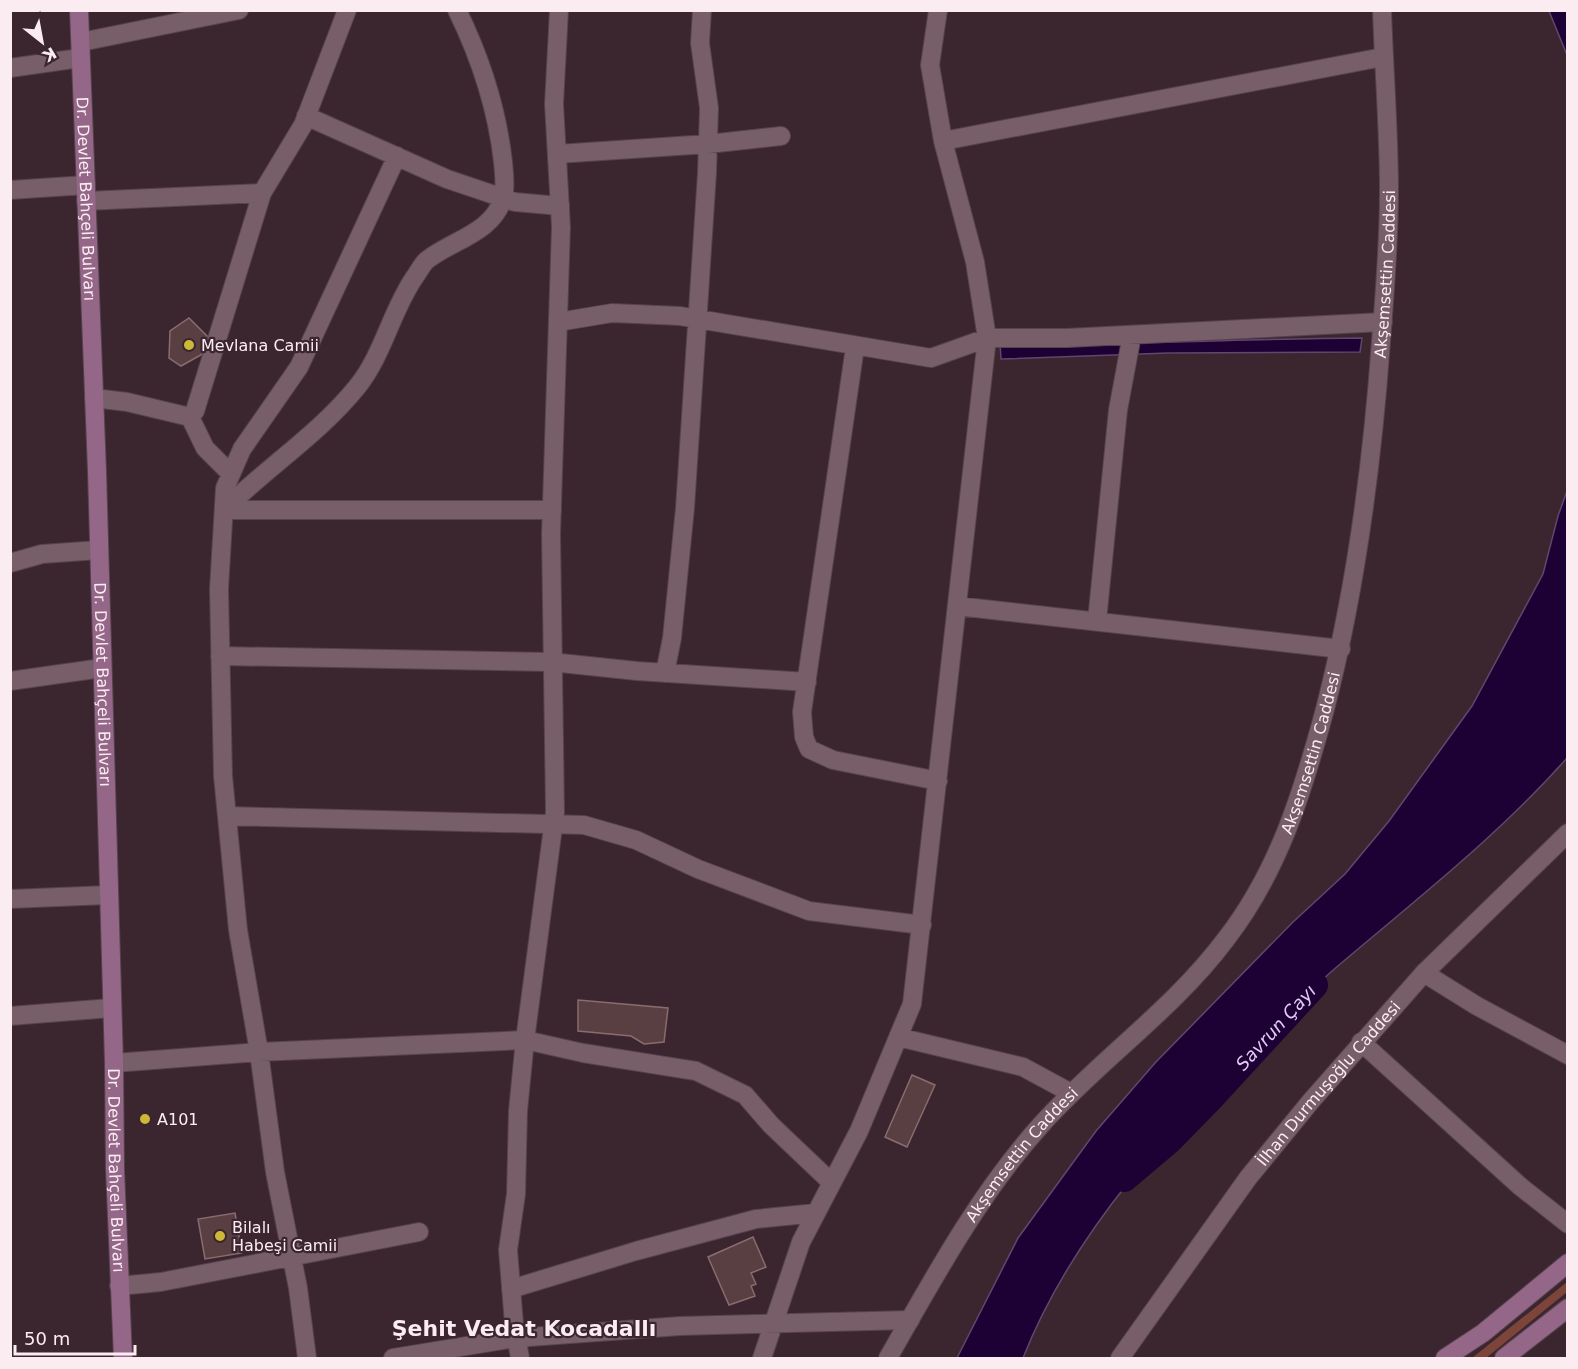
<svg xmlns="http://www.w3.org/2000/svg" width="1578" height="1369" font-family="'DejaVu Sans',sans-serif">
<style>
.green{fill:#7d4539}
.water{fill:#1d0034;stroke:#60476d;stroke-width:1.5}
.lines{fill:none;stroke-linecap:round;stroke-linejoin:round}
.river{stroke:#1d0034;stroke-width:28}
.building{fill:#593f42;stroke:#886c6e;stroke-width:1.5}
.minor-casing{stroke:#56434c;stroke-width:20}
.tertiary-casing{stroke:#56434c;stroke-width:20}
.secondary-casing{stroke:#56434c;stroke-width:20}
.minor{stroke:#775e69;stroke-width:18}
.tertiary{stroke:#775e69;stroke-width:18}
.secondary{stroke:#946789;stroke-width:18}
.poi-dot{fill:#cdb938;stroke:#3b2630;stroke-width:2}
.labels{text-anchor:middle;dominant-baseline:central;stroke-width:4.5;stroke-linejoin:round;paint-order:stroke}
.street-label{font-size:16px;fill:#fbecf2;stroke:#3b2630}
.poi-label{font-size:16px;fill:#fbecf2;stroke:#3b2630;text-anchor:start}
.water-label{font-size:18px;font-style:italic;fill:#dfcbf7;stroke:#3b2630}
.district-label{font-size:22px;font-weight:bold;fill:#fbecf2;stroke:#3b2630}
</style>
<rect width="100%" height="100%" fill="#3b2630"/>
<!-- green -->
<path class="green" d="M1567 1282V1292L1486 1358H1472Z"/>
<!-- water -->
<path class="water" d="M1549 11H1567V55Z
M1362 338 1360 352 1168 353 1001 359 1000 343C1121 345 1241 339 1362 338Z
M1567 491V758C1497 837 1413 902 1332 971 1312 989 1293 1009 1273 1028 1175 1121 1073 1231 1023 1358H957L1018 1238 1096 1131 1155 1063 1292 923 1345 874 1389 821 1472 706 1543 574 1558 516Z"/>
<g class="lines">
<!-- river -->
<path class="river" id="s1" d="M1124 1178 1170 1139 1211 1097 1314 985"/>
</g>
<!-- building -->
<path class="building" d="M189 318 210 339 208 351 181 366 169 358 170 331Z
M578 1000 668 1008 664 1042 644 1044 631 1036 578 1031Z
M912 1075 935 1085 907 1147 885 1137Z
M235 1213 242 1253 205 1259 198 1219Z
M753 1237 766 1267 751 1273 756 1284 751 1286 755 1296 729 1305 708 1257Z"/>
<g class="lines">
<!-- minor casing -->
<g class="minor-casing">
<path id="minor" d="M81 42 239 10
M10 68 80 58
M306 116 447 179 515 202 560 206
M943 141 1383 57
M557 154 708 144 781 136
M10 190 86 185
M86 201 262 193
M558 322 612 313 680 316 931 358 987 338H1067L1383 322
M855 347 802 712 804 737 809 749 833 760 938 781
M94 398 127 402 190 417 205 448 231 474
M190 417 195 411 262 193 303 125 347 10
M224 510C267 467 319 434 357 387 383 355 391 312 414 278 418 273 422 264 427 260 452 240 493 233 503 198 506 186 504 174 503 162 497 108 481 59 457 10
M224 510H552
M10 563 42 554 99 550
M957 606 1341 649
M1097 621 1118 410 1132 335
M220 656 551 662 637 671 807 682
M665 673 672 638 685 508 707 173 709 108 700 43 702 10
M10 681 102 668
M227 816 584 825 636 840 698 869 809 911 922 925
M10 899 108 895
M1424 973 1477 1006 1568 1055
M10 1016 111 1008
M898 1037 1023 1067 1071 1093
M1361 1042 1521 1187 1568 1224
M114 1063 259 1052 525 1040 583 1053 696 1071 745 1095 771 1125 832 1183
M119 1286 161 1282 419 1232
M511 1289 636 1251 756 1219 816 1213
M307 1358 298 1288 275 1172 259 1052 238 930 223 776 219 589 225 488 242 449 299 367 397 156
M393 1358 516 1338 680 1326 910 1320
M762 1358 801 1242 859 1131 912 1004 987 338 975 262 943 141 930 65 938 10"/>
</g>
<!-- tertiary casing -->
<g class="tertiary-casing">
<g id="tertiary">
<path d="M520 1358 514 1324 508 1250 516 1194 518 1111 525 1040 555 812 551 534 561 227 554 104 559 10"/>
<path id="s2" d="M888 1358C933 1279 979 1194 1040 1126 1099 1060 1173 1010 1226 939 1278 872 1302 794 1324 713 1356 591 1372 467 1381 341 1385 292 1389 241 1389 191 1389 131 1384 71 1382 10"/>
<path id="s3" d="M1120 1358 1248 1178 1311 1101 1424 973 1568 833"/>
</g>
</g>
<!-- secondary casing -->
<g class="secondary-casing">
<g id="secondary">
<path id="s4" d="M79 10 97 471 114 1063 115 1169 123 1358"/>
<path d="M1445 1358 1483 1333 1568 1263"/>
<path d="M1504 1358 1568 1308"/>
</g>
</g>
<!-- minor -->
<use href="#minor" class="minor"/>
<!-- tertiary -->
<use href="#tertiary" class="tertiary"/>
<!-- secondary -->
<use href="#secondary" class="secondary"/>
</g>
<!-- markers -->
<g class="poi-dot">
<circle cx="189" cy="345" r="6"/>
<circle cx="145" cy="1119" r="6"/>
<circle cx="220" cy="1236" r="6"/>
</g>
<g class="labels">
<!-- street labels -->
<g class="street-label">
<text stroke="none"><textPath href="#s4" startOffset="189">Dr. Devlet Bahçeli Bulvarı</textPath></text>
<text stroke="none"><textPath href="#s2" startOffset="1234">Akşemsettin Caddesi</textPath></text>
<text stroke="none"><textPath href="#s4" startOffset="675">Dr. Devlet Bahçeli Bulvarı</textPath></text>
<text stroke="none"><textPath href="#s2" startOffset="748">Akşemsettin Caddesi</textPath></text>
<text stroke="none"><textPath href="#s3" startOffset="345">İlhan Durmuşoğlu Caddesi</textPath></text>
<text stroke="none"><textPath href="#s2" startOffset="244">Akşemsettin Caddesi</textPath></text>
<text stroke="none"><textPath href="#s4" startOffset="1161">Dr. Devlet Bahçeli Bulvarı</textPath></text>
</g>
<!-- poi labels -->
<g class="poi-label">
<text x="201" y="345">Mevlana Camii</text>
<text x="157" y="1119">A101</text>
<text x="232" y="1227">Bilalı<tspan x="232" dy="18">Habeşi Camii</tspan></text>
</g>
<!-- water labels -->
<g class="water-label">
<text stroke="none"><textPath href="#s1" startOffset="214">Savrun Çayı</textPath></text>
</g>
<!-- district labels -->
<g class="district-label">
<text x="524" y="1328">Şehit Vedat Kocadallı</text>
</g>
</g>
<!-- border -->
<rect width="1578" height="1369" fill="none" stroke="#fbecf2" stroke-width="24"/>
<!-- north arrow -->
<g transform="translate(42 42) rotate(149)" stroke="#3b2630" stroke-width="4.5" paint-order="stroke">
<path d="M0-4.5L10 22L0 15L-10 22Z" fill="#fbecf2"/>
<text y="-9" font-size="16" font-weight="bold" text-anchor="middle" fill="#fbecf2">K</text>
</g>
<!-- scale -->
<path d="M15 1345v9h120v-9" fill="none" stroke="#fbecf2" stroke-width="3"/>
<text x="24" y="1345" font-size="18" fill="#fbecf2" stroke="#3b2630" stroke-width="4.5" paint-order="stroke">50 m</text>
</svg>
